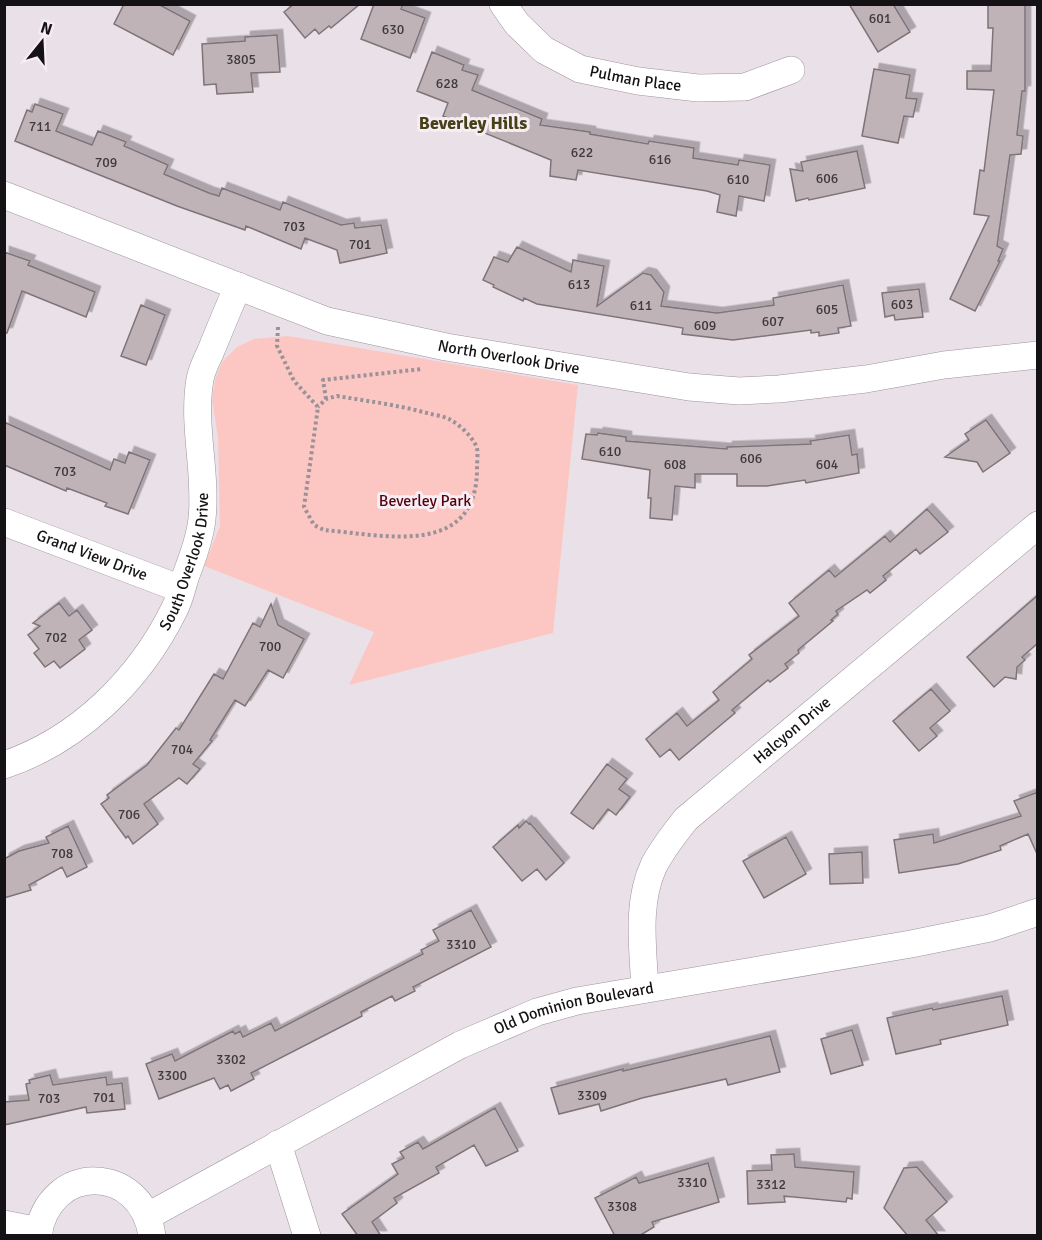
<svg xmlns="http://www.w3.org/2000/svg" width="1042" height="1240" font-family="Signika,sans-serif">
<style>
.green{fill:#fcc7c3}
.building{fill:#bfb3b7;stroke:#7e7477;stroke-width:1.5;filter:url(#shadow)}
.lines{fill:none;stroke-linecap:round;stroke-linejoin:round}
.minor-casing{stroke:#9d949b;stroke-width:28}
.path{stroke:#9a9298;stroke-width:4;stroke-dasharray:3 3;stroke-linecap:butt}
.minor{stroke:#fff;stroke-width:27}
.labels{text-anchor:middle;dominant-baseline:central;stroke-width:6;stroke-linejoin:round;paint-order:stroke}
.number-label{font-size:14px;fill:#403a3e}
.street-label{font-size:16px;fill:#151215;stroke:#f7edf5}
.park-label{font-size:16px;fill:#54000b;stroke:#f7edf5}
.neighbourhood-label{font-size:18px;font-weight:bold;fill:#484117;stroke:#f7edf5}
</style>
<defs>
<filter id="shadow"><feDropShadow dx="5.5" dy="-5.5" stdDeviation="0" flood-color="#0004"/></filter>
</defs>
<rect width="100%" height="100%" fill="#eae0e8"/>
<!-- green -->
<path class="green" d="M288 336 578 385 553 633 349 685 374 632 204 566 220 526 218 438 212 399 215 380 222 362 237 347 254 339Z"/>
<!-- building -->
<path class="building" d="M124 4H158L190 21 173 55 114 24Z
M294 4H360L331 28 329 26 319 34 315 29 305 38 284 12Z
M374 4H403L401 9 425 18 410 58 361 39Z
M849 4H893L910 32 878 52Z
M988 4H1025V91H1022L1017 135 1023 136 1021 154 1010 155 997 246 1003 249 998 261H1000L975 311 950 299 989 216 974 214 980 170 984 171 994 90 967 89V71H991L993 28H988Z
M277 35 280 72 251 73 253 92 217 94 216 84 204 85 202 44 245 41V37Z
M432 52 464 65 462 70 478 75 472 90 542 119 540 125 590 132V134L648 144 649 141 694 148 693 158 738 165 739 160 770 165 764 201 739 196 736 216 717 212 720 195 707 191 578 170 576 180 550 176 551 160 443 116 448 103 417 91Z
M874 69 910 75 906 98 917 99 913 117 904 116 898 143 862 136Z
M35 104 63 114 56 131 92 145 98 131 126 142 124 146 168 165 164 174 209 193 219 196 222 188 280 210 283 202 341 225 354 223 355 228 381 225 387 253 340 263 337 250 305 238 301 249 246 226 245 230 177 206 15 141 27 110 32 112Z
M857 151 865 188 809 200 808 198 796 201 790 169 803 171 801 162Z
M517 247 571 272 573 260 604 266 597 306 643 273 651 275 664 292 661 306 717 313 774 305 773 298 843 285 851 326 838 328 839 333 819 336V332L811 333V330L733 340 682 334 683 328 537 304 524 298 523 301 493 287 494 285 483 280 494 257 508 262Z
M4 252 30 261 28 265 95 292 86 317 22 291 7 333H4Z
M919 289 923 317 895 320 894 315 885 317 882 293Z
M141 305 165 315 146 365 121 356Z
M986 420 1010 453 983 472 977 462 945 457 969 440 965 434Z
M4 422 110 470 114 459 125 463 129 452 150 460 128 514 105 506 107 503 67 488 66 491 4 465Z
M598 433 626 437V441L727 449V447L811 444 810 441 849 435 852 455 857 454 859 473 806 483 805 480 767 486H737V474H695V488L675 486 672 520 650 518 651 498H648L650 470 582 459 586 434 597 435Z
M927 509 948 532 920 554 916 549 883 576 886 580 870 593 867 590 836 611 838 614 831 620 833 621 798 650 799 653 785 664 788 668 770 682 768 680 732 710 735 713 679 760 670 749 660 757 646 739 677 713 687 726 719 700 713 692 752 659 749 655 799 616 789 603 829 570 835 577 885 536 890 542Z
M1038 595V643L1022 657 1025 660 1017 667 1016 679 1005 677 994 687 967 657Z
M59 603 69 616 77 610 92 630 79 640 85 649 60 668 54 661 45 667 34 653 39 649 28 635 40 626 33 623Z
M271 604 278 625 304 639 283 678 268 670 245 706 235 700 210 740 212 741 193 764 200 769 187 784 179 778 144 804 158 824 133 844 128 836 126 838 101 804 109 798 107 795 147 765 176 728 179 730 214 674 223 679 253 623 260 627Z
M931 689 950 711 930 728 937 736 919 751 893 721Z
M607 764 627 779 619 789 630 797 616 815 608 809 593 829 571 813Z
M1038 792V856L1028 834 1000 846 1001 850 958 864 899 873 894 840 933 834 934 843 1021 816 1014 801Z
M526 821 529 824 530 823 564 863 546 880 537 869 522 881 493 847 518 825 519 828Z
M68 826 87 867 67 877 62 867 29 885 31 890 4 898V859L19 851 49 843 46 837Z
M786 837 806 874 764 898 743 861Z
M862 852 863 883 830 884 829 854Z
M471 910 491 947 413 987 415 991 395 1001 392 996 361 1012 362 1016 251 1073 254 1079 231 1091 228 1085 220 1089 214 1078 159 1099 146 1064 172 1054 175 1061 233 1031 235 1034 240 1031 243 1037 271 1023 275 1031 423 954 421 950 439 941 433 930Z
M1002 996 1008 1025 940 1040 941 1044 896 1054 887 1018 932 1008 933 1010Z
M852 1030 863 1065 831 1074 821 1039Z
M770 1036 780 1072 728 1085 726 1079 642 1098 601 1111 599 1104 559 1114 551 1088 623 1069V1071Z
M50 1075 53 1085 106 1077 107 1085 122 1083 125 1109 87 1113 86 1107 4 1125V1102L29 1100 26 1084 30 1083 29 1080Z
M495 1108 518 1151 486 1166 474 1145 436 1167 439 1173 394 1198 397 1203 372 1222 381 1236H358L342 1214 398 1174 392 1164 404 1158 400 1152 418 1142 423 1149Z
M794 1154 795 1167 854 1172 852 1199 847 1198 846 1202 784 1196 785 1202 748 1204 747 1171 772 1170 771 1155Z
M708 1163 719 1202 652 1222 654 1227 639 1236H615L595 1198 636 1177 639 1183Z
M917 1167 947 1202 926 1220 939 1236H908L884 1208 904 1168Z"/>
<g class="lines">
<!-- minor casing -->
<g class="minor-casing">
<g id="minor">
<path id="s1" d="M503 4 517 24 544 50 580 69 638 81 698 88 745 87 791 70"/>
<path id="s2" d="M4 195 327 321 446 347 689 387 739 391 779 389 866 379 944 365 1038 355"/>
<path id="s3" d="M4 522 181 589"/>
<path id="s4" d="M4 765C79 740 140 679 174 610 180 599 182 587 186 575 193 557 200 538 202 519 207 472 192 426 200 379 202 370 206 361 210 353 219 331 228 309 238 286"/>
<path id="s5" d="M645 989C643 948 636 903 654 865 663 848 674 834 686 819L1038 525"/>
<path d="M278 1144 307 1236"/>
<path id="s6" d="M148 1216 460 1045 537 1012 577 1001 911 944 990 928 1038 912"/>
<path d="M4 1224 39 1231"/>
<path d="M38 1236C48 1162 142 1163 152 1236"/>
</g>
</g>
<!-- path -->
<path class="path" d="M278 327 277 346 294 381 318 407 304 507 314 525 324 530C384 535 478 559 477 467 477 461 478 454 477 448 473 437 459 424 449 419 443 416 434 415 427 413 398 405 367 401 337 396L326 399 318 407
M326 399 323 380 422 369"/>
<!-- minor -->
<use href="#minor" class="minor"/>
</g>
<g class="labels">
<!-- number labels -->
<g class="number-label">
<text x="880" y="18">601</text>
<text x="393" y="29">630</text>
<text x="241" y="59">3805</text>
<text x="447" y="83">628</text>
<text x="40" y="126">711</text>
<text x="582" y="152">622</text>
<text x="660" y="159">616</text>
<text x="106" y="162">709</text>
<text x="827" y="178">606</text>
<text x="738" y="179">610</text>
<text x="294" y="226">703</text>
<text x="360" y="244">701</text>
<text x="579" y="284">613</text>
<text x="902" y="304">603</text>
<text x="641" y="305">611</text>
<text x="827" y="309">605</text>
<text x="773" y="321">607</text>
<text x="705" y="325">609</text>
<text x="610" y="451">610</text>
<text x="751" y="458">606</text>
<text x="675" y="464">608</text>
<text x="827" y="464">604</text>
<text x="65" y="471">703</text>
<text x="56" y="637">702</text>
<text x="270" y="646">700</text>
<text x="182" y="749">704</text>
<text x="129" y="814">706</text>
<text x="62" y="853">708</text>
<text x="461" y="944">3310</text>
<text x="231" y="1059">3302</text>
<text x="172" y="1075">3300</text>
<text x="592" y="1095">3309</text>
<text x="104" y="1097">701</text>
<text x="49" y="1098">703</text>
<text x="692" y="1182">3310</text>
<text x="771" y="1184">3312</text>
<text x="622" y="1206">3308</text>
</g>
<!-- street labels -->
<g class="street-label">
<text stroke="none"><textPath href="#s1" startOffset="159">Pulman Place</textPath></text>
<text stroke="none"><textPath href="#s2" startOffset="532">North Overlook Drive</textPath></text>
<text stroke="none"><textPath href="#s3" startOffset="94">Grand View Drive</textPath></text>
<text stroke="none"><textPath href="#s4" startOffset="286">South Overlook Drive</textPath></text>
<text stroke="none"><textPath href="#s5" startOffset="320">Halcyon Drive</textPath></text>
<text stroke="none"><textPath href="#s6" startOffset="476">Old Dominion Boulevard</textPath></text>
</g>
<!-- park labels -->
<g class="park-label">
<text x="425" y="501">Beverley Park</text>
</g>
<!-- neighbourhood labels -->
<g class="neighbourhood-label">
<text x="473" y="123">Beverley Hills</text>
</g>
</g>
<!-- border -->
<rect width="1042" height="1240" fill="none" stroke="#151215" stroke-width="12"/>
<!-- north arrow -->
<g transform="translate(42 42) rotate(18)" stroke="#f7edf5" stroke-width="4.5" paint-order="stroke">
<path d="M0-4.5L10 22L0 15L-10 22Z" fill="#151215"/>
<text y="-9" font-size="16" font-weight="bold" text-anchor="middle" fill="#151215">N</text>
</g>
</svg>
